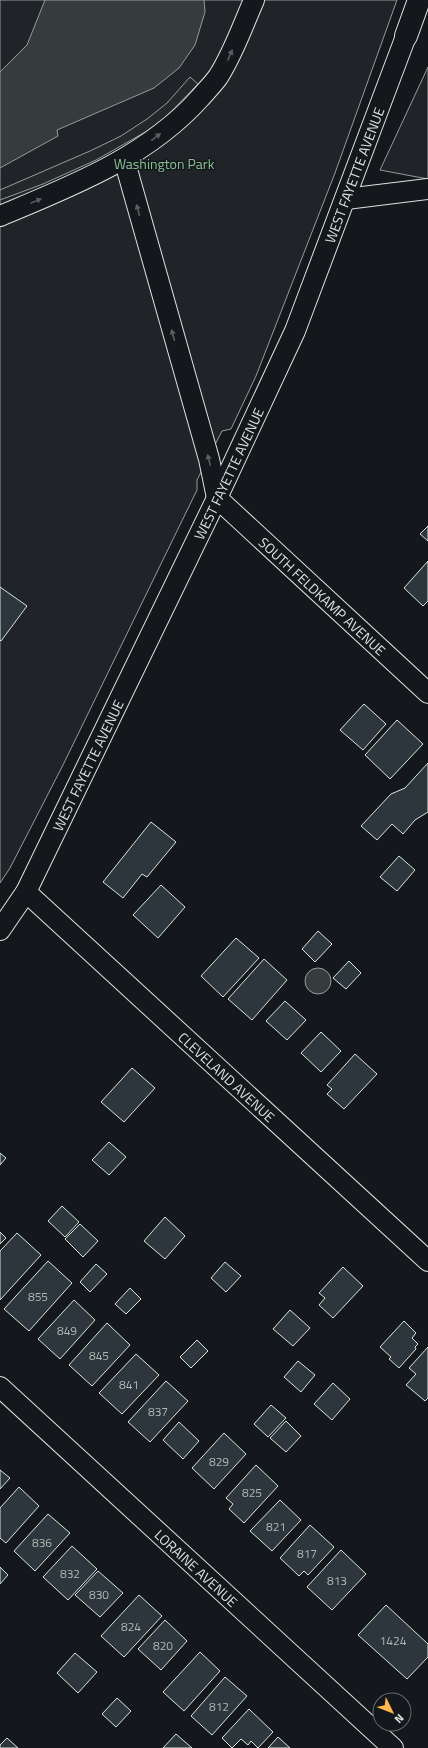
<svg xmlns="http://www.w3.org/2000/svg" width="428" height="1748" font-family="'Titillium Web',sans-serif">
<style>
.green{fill:#202428;stroke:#939e99}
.parking{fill:#24282b;stroke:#939e99}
.water{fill:#363b3e;stroke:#939e99}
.building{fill:#2c363c;stroke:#d8e6dc}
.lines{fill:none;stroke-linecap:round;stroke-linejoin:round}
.minor-casing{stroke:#d8e6dc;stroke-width:22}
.tertiary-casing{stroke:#d8e6dc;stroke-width:24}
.minor{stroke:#14181c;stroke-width:20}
.tertiary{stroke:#14181c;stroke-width:22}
.oneway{fill:#59605f}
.labels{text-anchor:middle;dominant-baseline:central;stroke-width:3;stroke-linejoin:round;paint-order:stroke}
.number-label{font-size:12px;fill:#adbab4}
.park-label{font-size:14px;fill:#8ac095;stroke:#14181c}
.street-label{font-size:14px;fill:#d8e6dc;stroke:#14181c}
</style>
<rect width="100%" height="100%" fill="#14181c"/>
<!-- green -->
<path class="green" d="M0 0H397L335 173 256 376 231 429 222 431 197 480V490L63 765 10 868 0 883Z
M428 67V179L380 170Z"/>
<!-- parking -->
<path class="parking" d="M190 77 198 84 166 117 147 131 96 160 43 184 0 200V190L90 151 121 136 147 119 167 103Z"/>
<!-- water -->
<path class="water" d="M45 0H204L205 12 195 45 179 68 154 88 57 130 58 136 0 168V72L27 45Z
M305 981a13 13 0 1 1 26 0a13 13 0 1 1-26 0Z"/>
<!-- building -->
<path class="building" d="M428 526V541L420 534Z
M428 561V601L423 606 404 588Z
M0 587 27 606 1 641 0 640Z
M364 704 386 724 363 750 340 730Z
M397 720 423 744 390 779 365 755Z
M428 763V812L415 820 403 834 392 824 377 840 361 826 391 794 405 788Z
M151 822 176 842 147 877 142 874 123 898 103 882Z
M399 856 415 870 397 891 380 877Z
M161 885 185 907 158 938 133 915Z
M318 931 332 944 315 962 302 949Z
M236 938 259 958 223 997 201 976Z
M264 959 287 980 252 1020 228 999Z
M349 961 361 973 346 989 333 978Z
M285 1001 306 1020 287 1040 266 1021Z
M321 1032 341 1051 321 1072 301 1053Z
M355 1054 377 1074 344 1109 327 1094 332 1089 327 1085Z
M132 1068 155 1088 124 1122 101 1102Z
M109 1142 126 1157 109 1175 92 1160Z
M0 1153 6 1158 0 1165Z
M62 1206 79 1222 65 1237 48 1221Z
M165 1217 185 1236 165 1259 144 1241Z
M80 1224 98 1241 83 1257 65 1239Z
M0 1232 6 1238 0 1244Z
M17 1233 41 1255 0 1300V1251Z
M48 1261 72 1283 29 1331 4 1309Z
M225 1262 241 1276 226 1292 211 1278Z
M96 1264 107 1274 90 1292 80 1282Z
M343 1267 363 1286 333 1318 319 1305 325 1298 319 1293Z
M130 1288 141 1299 126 1314 115 1304Z
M74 1300 95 1320 60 1359 38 1339Z
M290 1310 310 1328 293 1346 273 1329Z
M404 1321 416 1333 412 1338 418 1344 415 1347 416 1349 399 1368 389 1359 391 1357 380 1347Z
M107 1323 130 1345 92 1386 69 1365Z
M197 1340 208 1351 191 1368 180 1357Z
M428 1347V1398L425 1401 406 1385 416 1374 409 1368Z
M136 1354 159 1375 122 1414 99 1393Z
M298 1361 315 1375 301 1392 284 1377Z
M166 1381 188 1401 150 1442 128 1422Z
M333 1383 350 1399 332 1420 314 1404Z
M271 1405 286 1418 268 1437 254 1424Z
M286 1421 301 1436 286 1452 270 1438Z
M179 1422 199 1441 183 1459 163 1440Z
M224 1433 246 1454 214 1489 192 1468Z
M256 1465 278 1486 244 1523 229 1509 233 1504 226 1498Z
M0 1470 10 1478 0 1489Z
M19 1487 39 1506 6 1543 0 1538V1508Z
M280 1500 301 1520 272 1551 250 1531Z
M48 1514 70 1533 35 1571 14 1551Z
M310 1525 334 1547 308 1575 304 1571 299 1576 280 1558Z
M72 1546 97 1569 68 1600 43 1577Z
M341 1550 366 1574 332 1610 307 1587Z
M0 1567 8 1575 0 1584Z
M98 1571 123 1593 100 1617 75 1595Z
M139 1595 162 1616 124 1657 101 1636Z
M386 1605 428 1644V1657L407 1679 358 1635Z
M165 1620 187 1641 161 1670 138 1649Z
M200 1652 220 1671 184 1711 163 1692Z
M75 1653 97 1672 78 1693 57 1673Z
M225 1677 247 1696 212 1735 191 1716Z
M117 1698 131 1711 116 1727 102 1714Z
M249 1709 273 1732 258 1748 251 1741 248 1745 241 1739 232 1748 222 1738Z
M176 1734 192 1748H163Z
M278 1737 290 1748H268Z
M7 1738 18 1748H0V1745Z"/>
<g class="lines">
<!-- minor casing -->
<g class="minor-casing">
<g id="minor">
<path d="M124 159 209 459 217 498"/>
<path d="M346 199 428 189"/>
<path d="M0 216C72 186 147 157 200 98 206 91 213 84 218 77 233 54 243 25 254 0"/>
<path id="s1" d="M217 498 428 693"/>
<path id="s2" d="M26 892 428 1261"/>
<path id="s3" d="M0 930 26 892 217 498 295 331 406 36"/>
<path id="s4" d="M0 1387 393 1748"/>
</g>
</g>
<!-- tertiary casing -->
<g class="tertiary-casing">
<path id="tertiary" d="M406 36 419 0"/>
</g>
<!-- minor -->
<use href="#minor" class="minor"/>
<!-- tertiary -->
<use href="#tertiary" class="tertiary"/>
</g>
<!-- one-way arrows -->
<defs><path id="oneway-solid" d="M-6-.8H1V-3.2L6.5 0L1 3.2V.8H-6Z"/></defs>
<g class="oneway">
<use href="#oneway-solid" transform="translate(230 55) rotate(-66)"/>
<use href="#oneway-solid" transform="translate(156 137) rotate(-37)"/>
<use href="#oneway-solid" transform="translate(36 201) rotate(-22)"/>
<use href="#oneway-solid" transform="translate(138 210) rotate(-105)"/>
<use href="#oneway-solid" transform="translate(173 335) rotate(-105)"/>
<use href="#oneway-solid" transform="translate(209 460) rotate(-104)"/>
</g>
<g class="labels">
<!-- number labels -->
<g class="number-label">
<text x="38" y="1296">855</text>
<text x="67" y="1330">849</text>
<text x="99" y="1355">845</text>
<text x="129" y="1384">841</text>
<text x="158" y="1411">837</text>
<text x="219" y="1461">829</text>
<text x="252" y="1492">825</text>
<text x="276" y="1526">821</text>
<text x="42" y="1542">836</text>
<text x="307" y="1553">817</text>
<text x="70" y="1573">832</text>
<text x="337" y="1580">813</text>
<text x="99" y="1594">830</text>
<text x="131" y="1626">824</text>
<text x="393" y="1640">1424</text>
<text x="163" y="1645">820</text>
<text x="219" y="1706">812</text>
</g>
<!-- park labels -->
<g class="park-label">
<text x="164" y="163">Washington Park</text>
</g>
<!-- street labels -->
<g class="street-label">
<text stroke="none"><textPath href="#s3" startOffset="835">WEST FAYETTE AVENUE</textPath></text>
<text stroke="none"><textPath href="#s3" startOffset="511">WEST FAYETTE AVENUE</textPath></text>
<text stroke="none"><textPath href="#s1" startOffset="144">SOUTH FELDKAMP AVENUE</textPath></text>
<text stroke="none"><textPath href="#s3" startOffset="187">WEST FAYETTE AVENUE</textPath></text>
<text stroke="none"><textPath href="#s2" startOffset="273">CLEVELAND AVENUE</textPath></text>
<text stroke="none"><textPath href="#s4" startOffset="267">LORAINE AVENUE</textPath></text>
</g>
</g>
<!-- north arrow -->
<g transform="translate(392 1712) rotate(133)"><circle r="19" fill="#14181c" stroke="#626a69"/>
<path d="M0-3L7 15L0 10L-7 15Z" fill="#ffb74d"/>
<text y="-6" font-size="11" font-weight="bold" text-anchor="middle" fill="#d8e6dc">N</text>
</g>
</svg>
